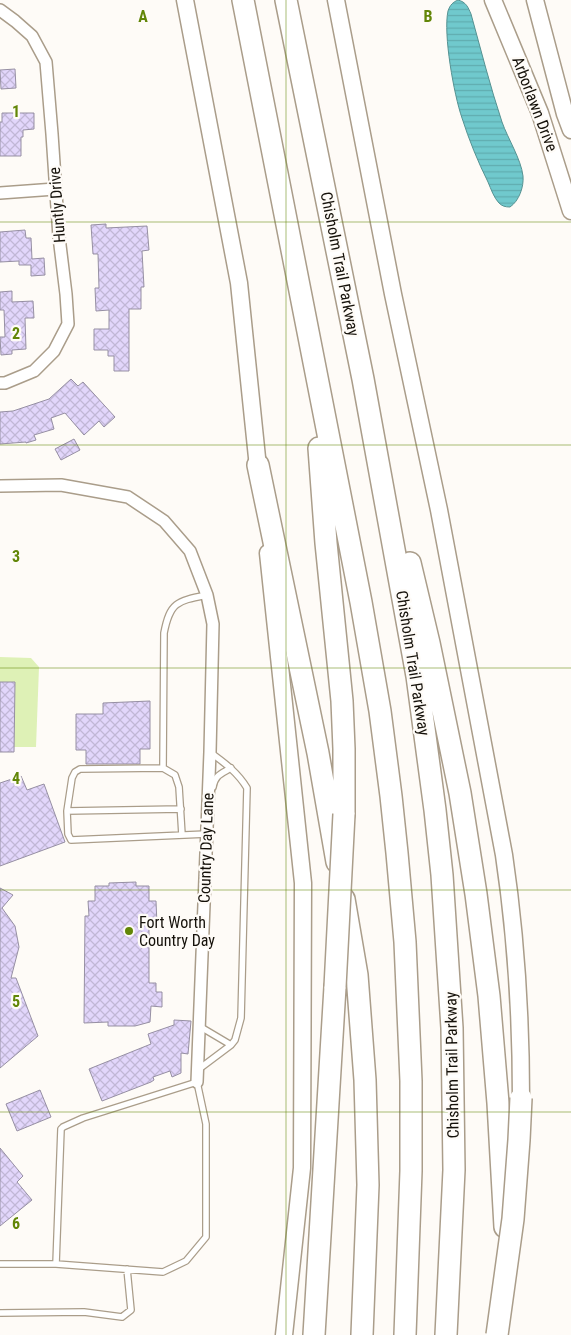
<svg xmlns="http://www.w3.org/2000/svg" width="571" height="1335" font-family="'Roboto Condensed',sans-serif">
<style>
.pitch{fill:#def1b6}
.water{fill:url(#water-rules);stroke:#559292}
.building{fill:url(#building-cross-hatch);stroke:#968fa3}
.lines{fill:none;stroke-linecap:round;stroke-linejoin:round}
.lane-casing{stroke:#aa9d8a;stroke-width:8}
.street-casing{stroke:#aa9d8a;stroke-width:14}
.secondary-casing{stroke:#aa9d8a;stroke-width:19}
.highway-casing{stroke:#aa9d8a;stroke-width:24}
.lane{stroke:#fff;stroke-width:5.5}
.street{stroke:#fff;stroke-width:11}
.secondary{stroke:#fff;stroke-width:16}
.highway{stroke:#fff;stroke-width:21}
.highway-bridge-casing{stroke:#aa9d8a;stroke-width:24;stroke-linecap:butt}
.highway-bridge{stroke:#fff;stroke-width:21}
.grid{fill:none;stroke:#628607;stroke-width:1;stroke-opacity:0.55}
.poi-dot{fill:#628607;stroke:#fefbf7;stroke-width:2}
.labels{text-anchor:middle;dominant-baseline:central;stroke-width:4.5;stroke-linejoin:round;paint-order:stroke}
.street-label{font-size:16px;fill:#15110a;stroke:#fefbf7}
.poi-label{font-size:16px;fill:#15110a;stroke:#fefbf7;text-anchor:start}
.grid-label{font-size:16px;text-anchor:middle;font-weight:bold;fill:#628607;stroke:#fefbf7;stroke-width:4.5;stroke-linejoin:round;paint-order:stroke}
</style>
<defs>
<pattern id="water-rules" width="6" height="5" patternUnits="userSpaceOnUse" patternTransform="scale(1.25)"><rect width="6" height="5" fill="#70c9cd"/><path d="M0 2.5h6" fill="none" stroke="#60acaf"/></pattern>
<pattern id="building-cross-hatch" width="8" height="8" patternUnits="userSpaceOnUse" patternTransform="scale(1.25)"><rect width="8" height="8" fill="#e2d6fb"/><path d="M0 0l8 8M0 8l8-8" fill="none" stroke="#c1b7d6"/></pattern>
</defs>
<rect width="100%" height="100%" fill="#fefbf7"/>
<!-- pitch -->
<path class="pitch" d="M0 657 31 658 39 667 36 747H0Z"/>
<!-- water -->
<path class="water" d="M458 0C466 2 468 7 471 14 481 50 490 86 502 122 508 139 521 159 523 176 524 187 519 201 510 207 505 207 502 206 499 203 494 198 491 189 488 182 478 162 469 140 462 118 454 95 443 34 448 11 450 5 453 2 458 0Z"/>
<!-- building -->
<path class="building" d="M15 69 16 88 1 89 0 70Z
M2 113H34V129L23 130V137H21V156H0V122H2Z
M106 224V228L147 226 149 250 142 251 144 287H141V309H129V371H114V356H108V350H94V329H109V310L96 311 95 288H99L98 254H93L91 225Z
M25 230 26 238H31L32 259 44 258 45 275 31 276V265H19V261L0 262V232Z
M12 291V302L33 301 34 318H25L26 349 12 350V354L1 355 0 337H5L4 310H0V292Z
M71 379 78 386 83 382 115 417 104 427 99 421 84 435 65 413 51 418 54 429 34 435 36 440 26 443V442L0 444V412L13 411 49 399Z
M74 439 80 450 61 460 55 449Z
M0 682H15L14 752H0Z
M150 701V749H140V764H86V750H76V714H103V703Z
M21 776 27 790 44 784 65 842 0 866V783Z
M136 882V886H149V901H156L157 925H149V983H156V992H162V1007L151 1006 150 1022 135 1026H108V1022L84 1023 85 916H89L88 901H95V886H109V883Z
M0 888 13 895 2 908 15 926 19 947 11 978H16L38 1036 0 1068Z
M174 1020 191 1021 188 1054 181 1053V1073L172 1077 170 1071 153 1077 154 1080 151 1082 102 1101 89 1069 151 1044 148 1034 174 1025Z
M40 1090 51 1117 17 1131 6 1104Z
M0 1148 23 1176 17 1182 32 1200 0 1226Z"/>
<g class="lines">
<!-- lane casing -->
<g class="lane-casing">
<path id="lane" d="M163 768 164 633C170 602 177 601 207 595
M213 787C215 775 221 774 231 768
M67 811 181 809
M182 835 179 787 175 775 163 768 80 769 75 772 72 778 67 811 68 834 71 840 207 834
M199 1026 231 1045
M199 1069 231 1045 235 1040 241 1018 247 788C238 773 225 763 211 753
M0 1264H56L163 1272 186 1261 206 1237V1124L197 1082 83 1118 63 1127 61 1129 56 1264
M0 1313 84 1312 122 1317 131 1310 127 1269"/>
</g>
<!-- street casing -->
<g class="street-casing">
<path id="street" d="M0 10 15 21 32 36 46 62 52 134 59 237 66 294 68 324 54 351 34 371 5 383H0
M0 193 55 189
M0 486 61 485 128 497 164 521 190 551 207 595 213 624 210 752 197 1082"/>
</g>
<!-- secondary casing -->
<g class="secondary-casing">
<path id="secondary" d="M185 0 239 283 259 477
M336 0 393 294 439 510 504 855C516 936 521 1016 521 1098
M493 0 540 113 571 211
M535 0 565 114 571 130
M268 553 303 883 302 1168 284 1335"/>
</g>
<!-- highway casing -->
<g class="highway-casing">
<path id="highway" d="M243 0 361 602 380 711 391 796 397 853 405 942 411 1081V1171L405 1335
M286 0 363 379 417 676 435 810 442 875 452 1028 454 1170 446 1335
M319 448 326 543 342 701 344 749V814
M258 465 318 753 337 862
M410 563 429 643 460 793 476 894 489 996 498 1103 505 1227
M344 899 357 975 365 1080 368 1185 362 1335
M314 1335 335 987"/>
</g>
<!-- lane -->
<use href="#lane" class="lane"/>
<!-- street -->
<use href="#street" class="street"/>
<!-- secondary -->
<use href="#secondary" class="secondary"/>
<!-- highway -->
<use href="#highway" class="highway"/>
<!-- highway-bridge casing -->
<g class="highway-bridge-casing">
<path id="highway-bridge" d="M335 987 344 814
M497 1335 513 1219 519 1140 521 1098"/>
</g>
<!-- highway-bridge -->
<use href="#highway-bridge" class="highway-bridge"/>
</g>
<!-- grid -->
<path class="grid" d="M286 0V1335M0 222H571M0 445H571M0 668H571M0 890H571M0 1112H571"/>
<!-- markers -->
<circle class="poi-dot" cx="129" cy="931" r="5"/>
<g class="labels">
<!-- street labels -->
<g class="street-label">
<text transform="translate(535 104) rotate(69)">Arborlawn Drive</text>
<text transform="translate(57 205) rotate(-94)">Huntly Drive</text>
<text transform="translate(340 264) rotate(79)">Chisholm Trail Parkway</text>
<text transform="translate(413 663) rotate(81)">Chisholm Trail Parkway</text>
<text transform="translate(206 848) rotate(-88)">Country Day Lane</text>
<text transform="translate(452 1065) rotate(-91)">Chisholm Trail Parkway</text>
</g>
<!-- poi labels -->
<g class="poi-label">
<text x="139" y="922">Fort Worth<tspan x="139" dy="18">Country Day</tspan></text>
</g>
</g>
<g class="grid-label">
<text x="143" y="22">A</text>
<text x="428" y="22">B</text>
<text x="16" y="117">1</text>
<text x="16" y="339">2</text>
<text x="16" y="562">3</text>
<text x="16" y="784">4</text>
<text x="16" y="1007">5</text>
<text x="16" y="1229">6</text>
</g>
</svg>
